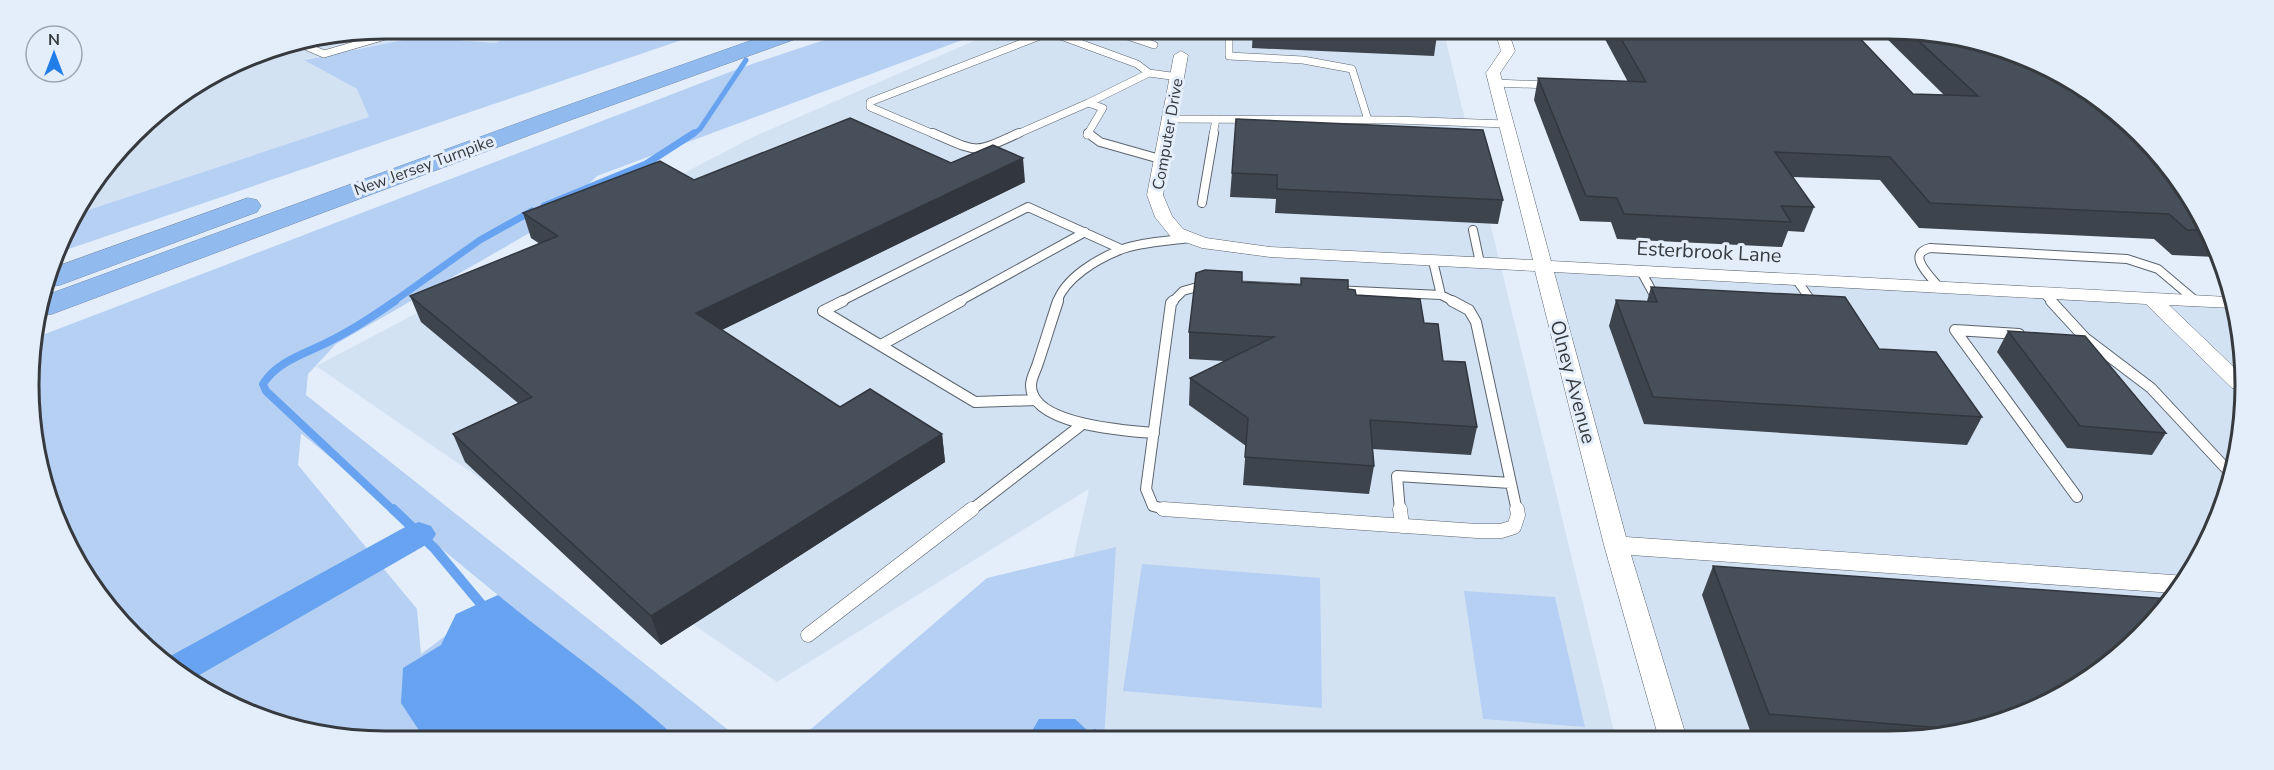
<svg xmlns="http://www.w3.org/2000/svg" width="2274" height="770" font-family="'Nunito Sans',sans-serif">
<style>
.built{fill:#d3e2f3}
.green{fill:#b6d0f3;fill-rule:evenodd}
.water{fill:#67a3f0}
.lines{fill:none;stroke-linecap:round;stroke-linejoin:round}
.stream-far3{stroke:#67a3f0;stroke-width:5}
.stream-far2{stroke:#67a3f0;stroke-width:7}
.stream-far1{stroke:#67a3f0;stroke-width:8}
.stream{stroke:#67a3f0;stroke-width:10}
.canal{fill:#67a3f0;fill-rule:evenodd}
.service-far3-casing{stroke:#5b646e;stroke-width:8}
.service-far2-casing{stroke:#5b646e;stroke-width:10}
.service-far1-casing{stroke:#5b646e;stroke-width:12}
.service-casing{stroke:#5b646e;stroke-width:15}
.minor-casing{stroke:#5b646e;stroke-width:1}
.motorway-casing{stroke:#718db1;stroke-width:1}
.service-far3{stroke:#fff;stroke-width:7}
.service-far2{stroke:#fff;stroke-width:8}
.service-far1{stroke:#fff;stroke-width:10}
.service{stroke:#fff;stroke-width:14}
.minor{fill:#fff;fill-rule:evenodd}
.motorway{fill:#91baef;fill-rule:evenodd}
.wall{fill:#3d444d}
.shaded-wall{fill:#32373f}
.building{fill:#474f5a;stroke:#32373f;stroke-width:1.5}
.labels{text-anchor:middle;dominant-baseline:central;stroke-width:6;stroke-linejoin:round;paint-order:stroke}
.far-street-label{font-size:16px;fill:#363a3f;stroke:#e4eefb}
.street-label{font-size:20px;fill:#363a3f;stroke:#e4eefb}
.rim{fill:none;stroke:#363a3f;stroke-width:3}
</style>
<rect width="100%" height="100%" fill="#e4eefb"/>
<!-- built -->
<path class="built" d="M385 29H519L496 43 418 37 305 59 357 89 370 117 76 214 150 117 249 56Z
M1001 29H1443L1616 739 1032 740 1089 489 777 682 316 366 753 137Z
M1543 266 2230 303 2242 338 2233 477 2198 564 2124 653 1935 738 1682 739Z"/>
<!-- green -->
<path class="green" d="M519 29H714L57 253 65 227 76 214 369 117 357 89 304 60 418 37 496 43Z
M857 29H992L597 176 547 223 336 344 308 374 306 395 732 733 791 741H385L293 729 187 681 89 583 41 477 32 339 743 67ZM301 434H302L499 596 421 654 417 609 298 465Z
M1116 547 1104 740 797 741 987 578Z
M1142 564 1320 578 1322 708 1123 691Z
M1464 591 1555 597 1585 727 1483 719Z"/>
<!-- water -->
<path class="water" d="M498 595C558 645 623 688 680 741H430L422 735 401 703 403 668 441 645 456 614Z
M1039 719H1075L1088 731 1096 729 1101 740H1030L1029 736Z"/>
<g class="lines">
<!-- stream-far3 -->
<path class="stream-far3" d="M692 135 700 129 746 60"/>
<!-- stream-far2 -->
<path class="stream-far2" d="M544 206 646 164 694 133
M393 302 480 240 532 211"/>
<!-- stream-far1 -->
<path class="stream-far1" d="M394 511 266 391 263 384C278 360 308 353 332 340 354 329 375 315 395 301"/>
<!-- stream -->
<path class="stream" d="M393 509 435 549 486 610"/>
<!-- canal -->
<path class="canal" d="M419 522 431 526 436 534 431 542 189 681 165 659 407 526Z"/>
<!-- service-far3 casing -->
<g class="service-far3-casing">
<path id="service-far3" d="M1104 28 1154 45
M1229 28V56L1303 60 1352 69 1368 120
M303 45 324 54 413 28
M1495 83 1549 85
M1088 103 1149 73
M1169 119 1395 120 1506 124
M936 135 870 107V102L1045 34 1058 35 1137 64 1149 73 1178 77
M1015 135 1088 103 1103 108 1087 135
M1213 135 1216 119"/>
</g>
<!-- service-far2 casing -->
<g class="service-far2-casing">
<path id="service-far2" d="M933 133C979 153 973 154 1019 133
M1088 133 1100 142 1160 159
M1202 203 1214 133
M1473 230 1480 263
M1433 261 1441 295
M1641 271 1653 293 1661 294
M1796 279 1810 299H1802
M1938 286C1929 275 1906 254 1930 248L2127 259 2158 269 2196 301
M2044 293 2052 302
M840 302 1028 207 1121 249
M958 302 1085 232
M1057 302C1065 278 1097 259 1120 250 1139 242 1169 241 1189 238
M1172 302 1183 291 1208 284 1441 295 1455 302"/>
</g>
<!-- service-far1 casing -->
<g class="service-far1-casing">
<path id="service-far1" d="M843 301 823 311 975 402 1036 400
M1058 301C1051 322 1045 342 1038 363 1036 370 1031 378 1031 385 1030 425 1128 431 1154 433
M1452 301 1469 310 1476 322 1517 511
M2051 301 2085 338 2080 337
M1955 330 2077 497
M1955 330 2019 334
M2085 338 2151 388 2233 476
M881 345 961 301
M970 511 1080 426
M1173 511 1153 506 1146 489 1171 303 1173 301
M1400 511 1397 476 1511 483"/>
</g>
<!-- service casing -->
<g class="service-casing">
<path id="service" d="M1163 509 1477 531H1501L1514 527 1518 515 1517 509
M1400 509 1402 526
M808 635 972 509"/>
</g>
<!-- minor casing -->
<g class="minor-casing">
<path id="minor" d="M1494 28H1507L1515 51 1500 73 1551 261 2228 297 2232 308 2169 305 2240 373 2239 390 2232 388 2146 304 1554 272 1626 537 2187 576 2174 593 1631 555 1687 739H1659L1604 545 1535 271 1270 257 1202 248 1171 237 1155 217 1147 195 1174 55 1181 51 1188 55 1163 195 1172 216 1183 229 1206 238 1270 247 1533 260 1486 73 1501 51Z"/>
</g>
<!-- motorway casing -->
<g class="motorway-casing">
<path id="motorway" d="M787 28H818L815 32 562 123 52 314 38 316 44 296 546 113Z
M248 198 257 200 261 206 257 212 60 285 47 287 53 268Z"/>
</g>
<!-- service-far3 -->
<use href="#service-far3" class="service-far3"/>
<!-- service-far2 -->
<use href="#service-far2" class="service-far2"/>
<!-- service-far1 -->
<use href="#service-far1" class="service-far1"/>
<!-- service -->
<use href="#service" class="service"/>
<!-- minor -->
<use href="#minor" class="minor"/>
<!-- motorway -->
<use href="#motorway" class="motorway"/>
</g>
<!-- wall -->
<path class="wall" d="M1253 28H1436L1437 35 1434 56 1252 48Z
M1599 28H1850L1913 94 1944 95 1876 28H1889L1981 41 2085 92 2082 97 2198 206 2215 257 2172 255 2154 239 1919 228 1880 180 1792 177 1814 207 1804 232 1788 231 1782 247 1617 239 1611 222 1580 221 1534 100 1538 78 1628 82Z
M1236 119 1503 200 1498 224 1275 213 1276 199 1230 197Z
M951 163 1025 182 722 330 840 407 942 434 945 462 661 645 465 462 453 434 518 403 421 322 410 296 540 244 531 238 523 213 694 180Z
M1301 278 1348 289 1356 295 1424 323 1477 427 1471 455 1372 449 1374 466 1369 494 1243 485 1246 446 1189 405 1190 378 1224 361 1189 359V332L1242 282 1301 285Z
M1651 287 1879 349 1982 417 1967 445 1644 424 1609 326 1616 300 1647 301Z
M2008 331 2166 433 2152 455 2067 448 1997 352Z
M1713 566 2026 714 1935 738 1753 739 1702 595Z"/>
<!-- shaded-wall -->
<path class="shaded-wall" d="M1023 158 1025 182 703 339 696 313Z
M942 434 945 462 661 645 651 616Z"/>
<!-- building -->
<path class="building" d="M1286 28H1436L1437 35Z
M1615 28H1850L1913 94 1978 96 1908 31 1981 41 2060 79 2145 149H2147L2198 206 2206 230H2187L2169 214 1930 203 1890 157 1775 152 1814 207 1781 206 1791 222 1624 214 1617 198 1586 196 1538 78 1646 82Z
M850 118 951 163 993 145 1023 158 696 313 840 407 870 389 942 434 651 616 453 434 532 397 410 296 558 236 523 213 660 161 694 180Z
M1236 119 1483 130 1503 200 1277 189V175L1232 173Z
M1205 270 1242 272V282L1301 285V278L1348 280V289L1355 290 1356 295 1420 299 1424 323 1438 324 1443 361 1465 362 1477 427 1370 420 1374 466 1245 457 1248 418 1190 378 1274 337 1189 332 1196 273Z
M1651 287 1845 297 1879 349 1936 352 1982 417 1653 397 1616 300 1657 302Z
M2008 331 2085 336 2166 433 2080 426Z
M1713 566 2169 599 2124 653 2026 714 1968 730 1769 714Z"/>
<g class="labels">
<!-- far-street labels -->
<g class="far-street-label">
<text transform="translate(1168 134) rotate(-80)">Computer Drive</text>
<text transform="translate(424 166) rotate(-20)">New Jersey Turnpike</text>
</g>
<!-- street labels -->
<g class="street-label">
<text transform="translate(1709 252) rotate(3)">Esterbrook Lane</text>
<text transform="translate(1573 382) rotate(75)">Olney Avenue</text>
</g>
</g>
<!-- crop -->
<path d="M0 0H2274V770H0ZM385 39H1889A346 346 0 0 1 2235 385V385A346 346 0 0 1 1889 731H385A346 346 0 0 1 39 385V385A346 346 0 0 1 385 39Z" fill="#e4eefb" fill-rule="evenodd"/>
<path class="rim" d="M385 39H1889A346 346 0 0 1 2235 385V385A346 346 0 0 1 1889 731H385A346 346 0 0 1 39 385V385A346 346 0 0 1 385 39Z"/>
<!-- north arrow -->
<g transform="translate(54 54)"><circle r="28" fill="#e4eefb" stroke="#9ea6b0" stroke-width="1.5"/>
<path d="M0-4.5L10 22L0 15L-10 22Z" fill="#217ee8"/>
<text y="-9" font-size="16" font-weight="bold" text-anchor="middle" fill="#363a3f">N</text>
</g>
</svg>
